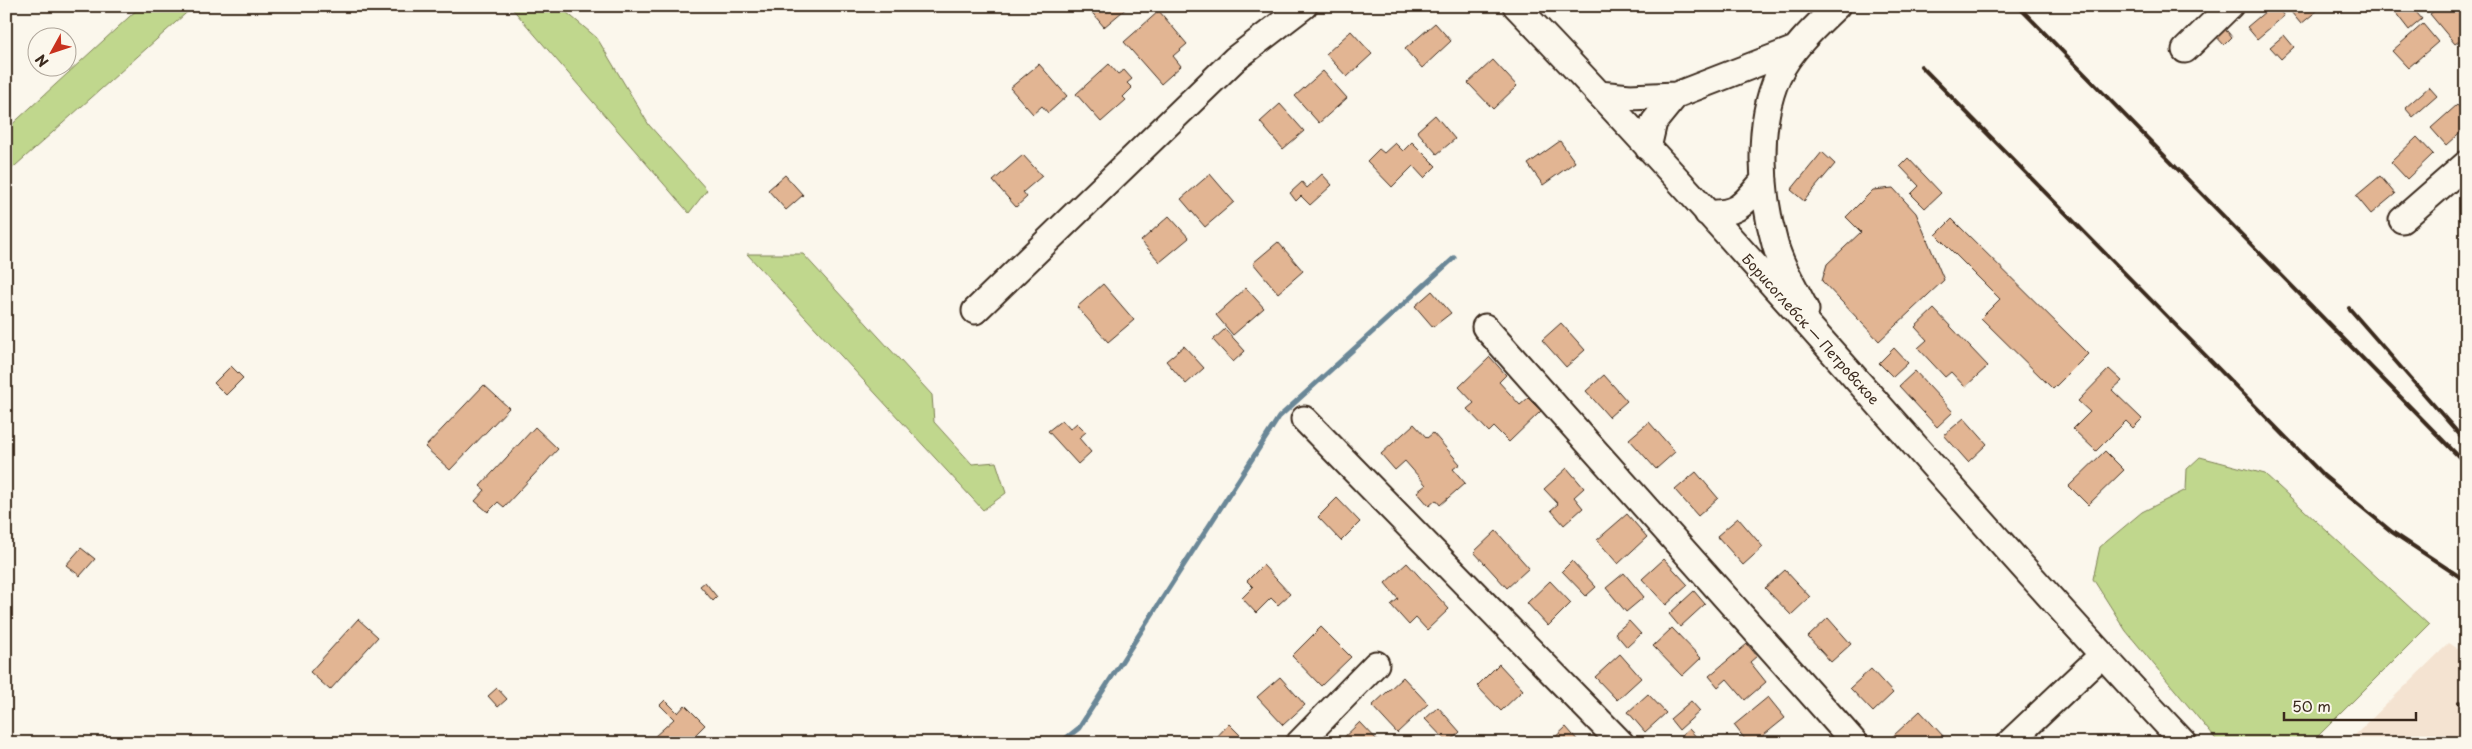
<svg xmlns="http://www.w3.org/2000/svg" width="2472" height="749" font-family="'Playpen Sans',sans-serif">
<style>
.built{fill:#f4e3d1}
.green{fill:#c0d78d;stroke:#7e8056}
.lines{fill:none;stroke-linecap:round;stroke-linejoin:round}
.stream{stroke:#6a8797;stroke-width:5}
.building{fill:#e2b593;stroke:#3b2a1e}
.minor-casing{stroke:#3b2a1e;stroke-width:29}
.minor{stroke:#fbf7ec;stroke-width:25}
.rail{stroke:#3b2a1e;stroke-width:4}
.labels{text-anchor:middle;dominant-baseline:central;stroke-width:4;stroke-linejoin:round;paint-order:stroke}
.street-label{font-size:14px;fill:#3b2a1e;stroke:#fbf7ec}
</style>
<rect width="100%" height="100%" fill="#fbf7ec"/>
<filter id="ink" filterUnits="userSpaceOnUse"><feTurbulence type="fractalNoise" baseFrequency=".02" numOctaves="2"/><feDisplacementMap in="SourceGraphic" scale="10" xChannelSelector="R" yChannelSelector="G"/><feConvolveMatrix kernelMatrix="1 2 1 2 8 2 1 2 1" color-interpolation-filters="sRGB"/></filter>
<g filter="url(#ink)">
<!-- built -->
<path class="built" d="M2449 643 2466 654V743H2347Z"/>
<!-- green -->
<path class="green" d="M141 6H194L6 174V130Z
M510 6H559L597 38 649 125 707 190 689 213Z
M747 254H803L932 395 934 422 972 464 996 462 1006 493 983 510Z
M2200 457 2265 474 2429 625 2311 743H2219L2126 631 2093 579 2100 547 2142 512 2186 490 2187 469Z"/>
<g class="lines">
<!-- stream -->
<path class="stream" d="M1060 743 1079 728 1279 417 1454 258"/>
</g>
<!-- building -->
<path class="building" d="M1094 6H1129L1104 27 1090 10Z
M2272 6H2276L2284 16 2257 39 2247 27Z
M2286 6H2315L2318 10 2301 24Z
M2403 6H2411L2422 19 2409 30 2395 12Z
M2440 6H2457L2466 16V36L2455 44 2430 14Z
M1159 11 1187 44 1173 56 1181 66 1161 84 1124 42Z
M1435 23 1451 41 1422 68 1405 49Z
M2423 24 2438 42 2408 68 2392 51Z
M2223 26 2232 37 2224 45 2214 34Z
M1351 31 1372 54 1347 77 1326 54Z
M2284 35 2294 47 2281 59 2270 47Z
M1493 60 1517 86 1493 109 1468 83Z
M1039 64 1067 96 1048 113 1042 106 1033 114 1010 88Z
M1109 64 1118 74 1124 70 1132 79 1127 83 1132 88 1123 97 1126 100 1101 122 1076 94Z
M1323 71 1347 98 1319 123 1295 96Z
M2429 87 2437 96 2413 117 2405 108Z
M1280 104 1304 131 1283 149 1260 122Z
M2457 105 2466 114V127L2446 145 2431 128Z
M1435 115 1455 139 1437 154 1417 131Z
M2417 137 2433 154 2407 179 2391 162Z
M1560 141 1575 162 1543 185 1528 164Z
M1412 142 1436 166 1424 178 1413 166 1392 187 1367 161 1379 149 1384 153 1395 143 1403 151Z
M1822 152 1835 164 1804 201 1791 190Z
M1023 155 1042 176 1023 192 1027 197 1016 207 993 181Z
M1908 158 1941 193 1925 208 1911 194 1919 186 1900 166Z
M1210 174 1234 202 1205 227 1181 199Z
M1322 174 1332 185 1310 205 1301 196 1296 201 1290 193 1302 182 1307 188Z
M785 175 803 195 786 210 768 190Z
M2380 176 2395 194 2371 214 2356 196Z
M1893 188 1916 213 1944 280 1879 341 1822 281 1827 264 1861 232 1846 217 1873 190Z
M1169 216 1189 238 1160 262 1141 241Z
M1952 219 2088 354 2053 389 1981 318 2000 299 1936 235Z
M1278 242 1303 271 1278 293 1253 263Z
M1103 284 1134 320 1108 342 1077 307Z
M1246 288 1264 308 1233 335 1216 315Z
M1432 291 1451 313 1433 327 1415 306Z
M1934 309 1988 366 1965 387 1951 372 1945 377 1918 348 1927 340 1915 327Z
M1561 323 1585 350 1566 367 1542 340Z
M1225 329 1245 351 1233 362 1213 340Z
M1184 346 1204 368 1186 384 1166 361Z
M1894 348 1908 363 1893 377 1879 363Z
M1490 357 1506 375 1499 382 1520 405 1528 398 1541 411 1509 442 1494 427 1489 432 1467 409 1474 403 1459 387Z
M231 366 243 378 226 395 214 383Z
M2109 369 2122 381 2112 390 2142 419 2133 428 2126 421 2096 451 2073 429 2090 412 2078 401Z
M1915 371 1953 412 1937 427 1899 386Z
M1604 375 1627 401 1609 417 1586 391Z
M484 385 509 408 450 470 425 447Z
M1964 418 1987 444 1968 462 1944 435Z
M1062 420 1070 429 1077 423 1086 432 1079 438 1091 452 1078 464 1048 431Z
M1649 422 1675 452 1656 469 1629 439Z
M1414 424 1427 438 1433 433 1460 464 1453 469 1465 483 1440 505 1436 500 1429 506 1417 492 1426 485 1405 461 1395 470 1381 454Z
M535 427 558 449 504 507 498 502 488 512 475 501 485 490 480 486Z
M2105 451 2124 470 2088 505 2069 486Z
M1567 468 1584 488 1574 497 1583 508 1564 525 1551 510 1558 504 1544 489Z
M1696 472 1718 498 1698 516 1675 490Z
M1337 498 1360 522 1341 541 1318 517Z
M1627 514 1647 537 1618 564 1597 540Z
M1738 518 1763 547 1743 565 1717 536Z
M1496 531 1529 568 1507 588 1474 552Z
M81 548 95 559 80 576 66 565Z
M1664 559 1688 585 1666 605 1642 579Z
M1572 561 1596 587 1586 596 1562 571Z
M1407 563 1449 609 1427 630 1416 618 1409 625 1391 605 1398 599 1385 583Z
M1263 565 1290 594 1278 605 1271 598 1256 613 1242 598 1253 587 1247 581Z
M1785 570 1810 597 1791 615 1765 588Z
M1624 573 1644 597 1626 612 1606 588Z
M1550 581 1571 603 1548 626 1527 603Z
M705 582 717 597 713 601 700 586Z
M1694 591 1705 604 1680 627 1669 614Z
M1828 618 1851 644 1831 662 1808 637Z
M358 619 378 637 330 690 310 672Z
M1629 621 1641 634 1627 647 1615 633Z
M1321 627 1351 657 1321 686 1292 656Z
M1672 628 1701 658 1682 676 1653 646Z
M1747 644 1757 656 1750 662 1766 682 1745 700 1727 679 1718 687 1709 676Z
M1620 654 1641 678 1617 700 1595 677Z
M1499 664 1523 690 1501 711 1477 686Z
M1871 669 1893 693 1873 712 1850 688Z
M1280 677 1305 705 1283 725 1257 697Z
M1403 677 1428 704 1397 733 1372 706Z
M497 688 507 699 498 707 488 696Z
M1648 694 1666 713 1645 732 1628 712Z
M1768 697 1785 718 1754 743H1748L1734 725Z
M665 700 678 713 685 705 705 725 687 743H659L654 737 674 719 660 705Z
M1691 701 1700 711 1679 730 1670 719Z
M1438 707 1460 732 1448 743 1425 719Z
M1920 711 1944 737 1937 743H1899L1893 736Z
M1360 722 1380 743H1338Z
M1229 724 1248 743H1211Z
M1566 727 1580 743H1549Z
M1689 729 1702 743H1674Z"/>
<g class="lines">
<!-- minor casing -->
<g class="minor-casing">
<path id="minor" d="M1516 6C1746 245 1957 501 2184 743
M2185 50 2230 6
M1599 94 1630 97 1676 95 1795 49
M1648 148 1654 122 1676 95
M1707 213C1739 215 1744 203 1764 180
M2402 220 2466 164
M1806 310C1796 289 1781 267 1775 244 1761 195 1756 124 1778 76 1791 49 1815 27 1837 6
M975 311 1235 59 1304 6
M1485 327 1855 743
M1304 419 1621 743
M1299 743 1376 664
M2009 743 2102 655"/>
</g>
<!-- minor -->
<use href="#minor" class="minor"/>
<!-- rail -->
<path class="rail" d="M2018 6 2466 464
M1921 66 2323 475 2392 532 2466 581
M2349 308 2466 442
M2459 702 2466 707"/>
</g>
</g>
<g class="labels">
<!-- street labels -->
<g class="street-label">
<text transform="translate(1811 329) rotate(48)">Борисоглебск — Петровское</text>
</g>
</g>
<!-- margin -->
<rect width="2472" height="749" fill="none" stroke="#fbf7ec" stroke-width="25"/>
<rect x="12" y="12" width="2447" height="724" fill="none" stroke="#3b2a1e" stroke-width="2" filter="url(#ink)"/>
<!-- north arrow -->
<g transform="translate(52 52) rotate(230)"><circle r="24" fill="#fbf7ec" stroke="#aea59a"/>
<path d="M0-4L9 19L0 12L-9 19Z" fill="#c8321e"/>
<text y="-8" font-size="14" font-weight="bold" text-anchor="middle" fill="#3b2a1e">N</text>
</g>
<!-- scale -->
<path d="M2284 712v8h132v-8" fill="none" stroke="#3b2a1e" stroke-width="2.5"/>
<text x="2292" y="712" font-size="15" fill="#3b2a1e" stroke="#fbf7ec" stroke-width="4" paint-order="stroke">50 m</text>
</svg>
